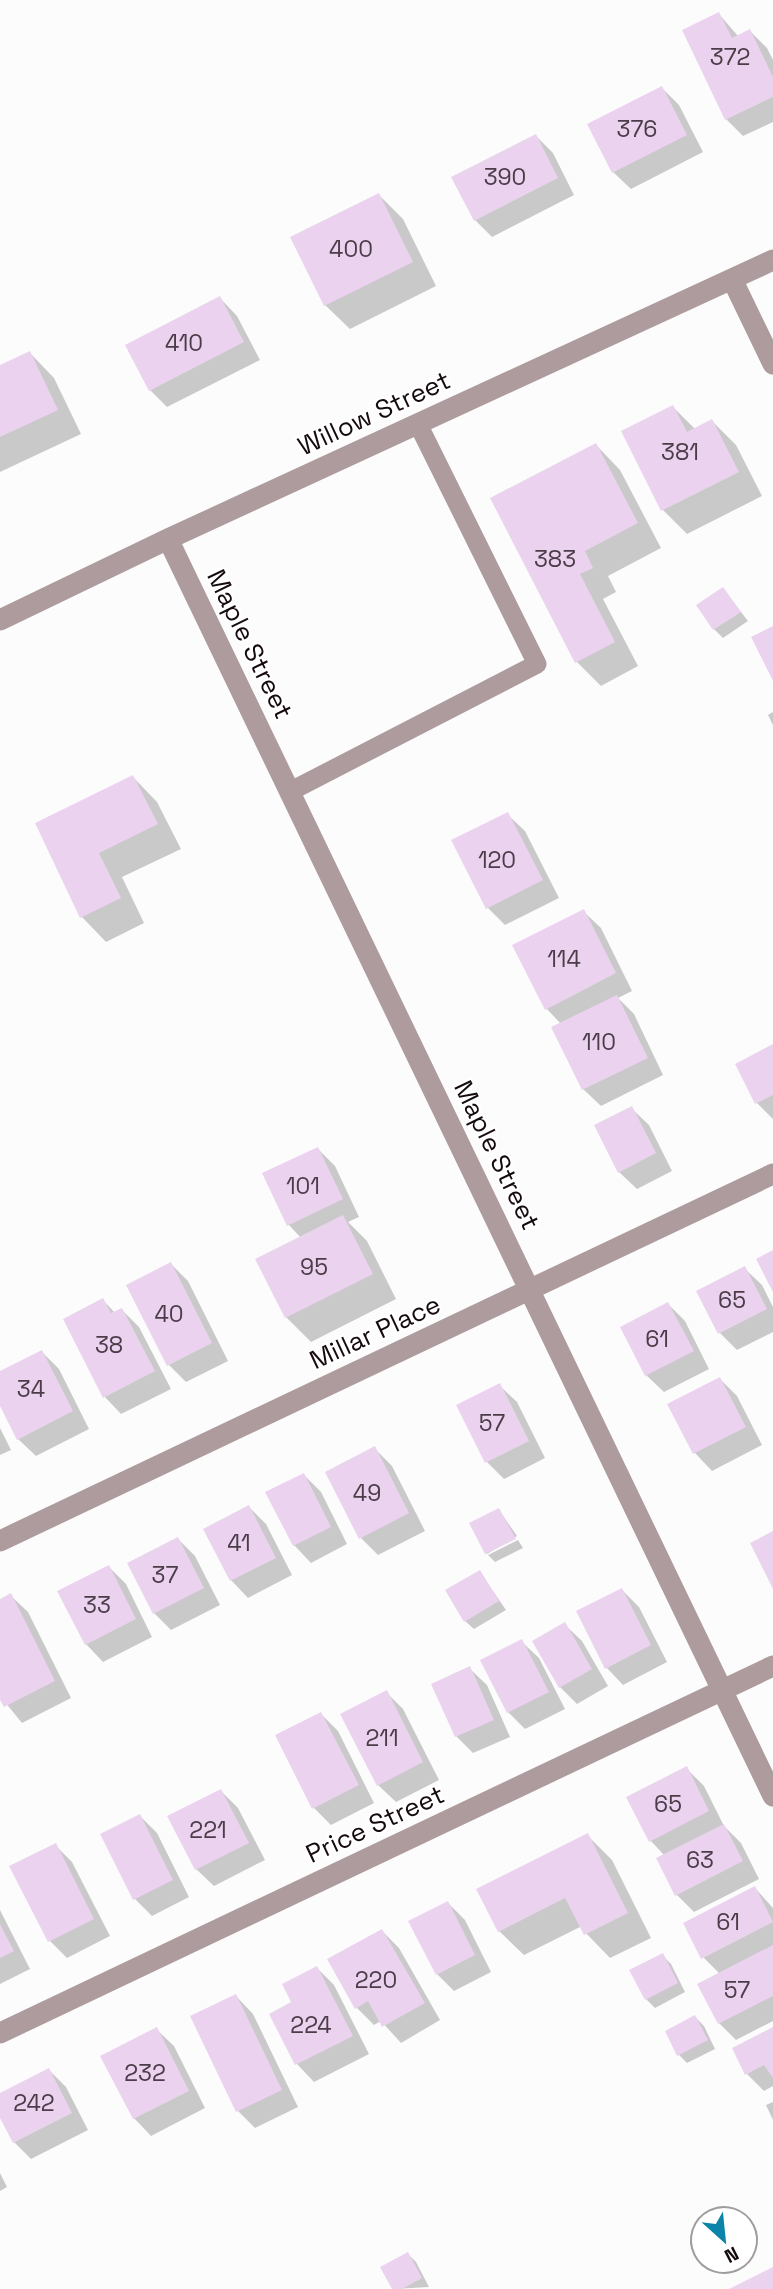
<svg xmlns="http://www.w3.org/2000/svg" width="773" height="2289" font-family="'Space Grotesk',sans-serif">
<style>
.shadow{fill:#0003}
.building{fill:#ebd2ef}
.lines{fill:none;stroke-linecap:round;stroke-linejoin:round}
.lane{stroke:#ad9b9d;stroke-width:19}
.street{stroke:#ad9b9d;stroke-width:21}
.labels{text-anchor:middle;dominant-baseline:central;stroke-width:5;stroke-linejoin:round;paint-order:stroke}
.number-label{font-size:23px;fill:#4a3c48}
.street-label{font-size:26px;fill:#150a10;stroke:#fff}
</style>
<rect width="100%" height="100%" fill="#fcfcfc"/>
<!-- shadow -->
<path class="shadow" d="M719 14 738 36 750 31 767 48 773 60V122L743 136 726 119Z
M662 88 679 105 703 152 631 189 613 172Z
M536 136 553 153 574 195 492 237 475 220Z
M379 195 403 219 436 286 350 329 325 305Z
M220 298 237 316 260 360 167 407 150 390Z
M30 353 54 378 81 434 0 472V367Z
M673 407 695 429 712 421 736 445 762 496 687 534 663 510Z
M596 445 620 470 661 548 608 576 616 592 603 599 638 666 601 686 577 662 493 499Z
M723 589 748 621 723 638 714 629Z
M773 712V725L768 715Z
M133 777 157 802 181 849 122 877 144 923 106 942 82 917 37 824Z
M507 814 525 831 559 898 505 925 488 908Z
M583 911 601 928 632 991 618 998 634 1014 663 1075 601 1106 583 1089 561 1024 546 1008Z
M773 1046V1119L757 1103Z
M631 1108 649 1125 672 1171 637 1189 619 1172Z
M318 1149 335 1166 359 1217 348 1222 367 1241 396 1299 311 1342 286 1317 301 1238 289 1225 264 1174Z
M171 1264 188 1281 228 1361 186 1382 169 1365Z
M744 1268 762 1285 773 1307V1332L737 1350 720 1333Z
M103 1300 115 1313 122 1310 139 1327 171 1389 121 1414 104 1396Z
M668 1304 685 1321 709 1369 664 1392 646 1375Z
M42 1352 59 1369 89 1429 36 1456 18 1439 0 1402V1373Z
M720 1379 737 1396 762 1445 712 1471 695 1453 670 1404Z
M499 1385 517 1402 545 1458 504 1479 487 1462Z
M0 1428 11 1450 0 1455Z
M375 1449 392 1466 425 1531 378 1555 361 1538Z
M304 1475 321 1492 347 1544 311 1563 294 1545Z
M249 1507 266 1524 292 1575 248 1598 231 1580Z
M499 1510 517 1536 487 1554 472 1524Z
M178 1539 195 1556 220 1605 171 1630 154 1613Z
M518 1540 523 1548 495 1562 488 1555Z
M109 1567 126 1584 152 1637 103 1662 86 1644Z
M480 1572 506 1610 474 1629 465 1621Z
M622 1590 639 1607 667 1662 623 1685 606 1667Z
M10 1595 28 1612 71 1698 22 1723 0 1696V1601Z
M564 1624 582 1641 608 1686 577 1704 560 1687Z
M521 1641 539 1658 565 1709 525 1729 508 1712Z
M469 1668 487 1685 510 1737 473 1753 456 1736Z
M386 1692 403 1709 439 1780 396 1802 378 1785Z
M321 1714 338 1731 374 1803 331 1825 314 1808Z
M686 1768 704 1786 724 1826 741 1843 759 1879 694 1912 677 1895 665 1856 650 1840Z
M221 1791 238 1808 265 1860 214 1886 196 1869Z
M140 1816 157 1833 189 1897 152 1916 135 1899 102 1835Z
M588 1836 612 1860 651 1938 610 1958 580 1927 524 1955 499 1931Z
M55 1845 72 1862 110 1936 67 1958 50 1941 12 1867Z
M755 1888 773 1908V2021L736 2040 719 2023 720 1974 703 1957Z
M448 1903 465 1920 491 1972 454 1991 437 1974Z
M0 1910 30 1969 0 1984Z
M382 1931 399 1948 440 2020 401 2043 381 2021 374 2025 357 2008Z
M662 1955 671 1964 685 1992 655 2008 646 1999Z
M317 1968 334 1985 369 2054 314 2082 297 2064 271 2015 294 2003Z
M236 1996 253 2014 298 2107 255 2128 238 2111Z
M695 2017 704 2026 715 2049 687 2063 679 2055Z
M156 2029 174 2046 205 2108 151 2136 134 2118Z
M773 2029V2086L764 2091 747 2074Z
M49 2070 66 2087 88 2130 31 2159 14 2142 0 2115V2095Z
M773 2102V2120L766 2105Z
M0 2173 7 2187 0 2191Z
M408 2254 416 2262 429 2287 394 2289Z"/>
<!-- building -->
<path class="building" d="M719 12 732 38 750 29 773 77V97L725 120 682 30Z
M662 86 687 135 612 173 587 124Z
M536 134 558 178 474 221 451 177Z
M379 193 413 262 324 306 290 237Z
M220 296 244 342 149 391 125 345Z
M30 351 58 410 0 437V365Z
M673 405 687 432 712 419 739 472 661 511 621 431Z
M596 443 638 523 585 551 593 568 580 574 615 642 575 663 490 498Z
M723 587 741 612 713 630 696 605Z
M773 626V681L751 637Z
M133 775 158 824 99 853 121 898 80 918 35 823Z
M508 812 543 880 486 909 451 840Z
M584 909 616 973 545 1010 512 945Z
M617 995 648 1058 582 1090 551 1027Z
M773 1044V1095L755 1104 735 1064Z
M632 1106 656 1153 618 1173 594 1125Z
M318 1147 343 1199 287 1226 262 1173Z
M343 1215 373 1274 285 1318 255 1259Z
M773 1250V1292L756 1259Z
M171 1262 212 1343 167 1366 126 1285Z
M745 1266 767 1309 718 1334 696 1291Z
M103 1298 111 1313 122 1308 155 1371 103 1398 63 1319Z
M668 1302 694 1351 645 1376 620 1327Z
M42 1350 73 1411 17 1440 0 1406V1371Z
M720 1377 746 1427 693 1454 667 1404Z
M500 1383 529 1441 485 1463 456 1405Z
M375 1446 409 1513 359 1539 325 1472Z
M304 1473 331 1527 293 1546 265 1492Z
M249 1505 276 1558 230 1581 203 1529Z
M499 1508 516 1539 485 1554 469 1523Z
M773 1531V1589L750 1543Z
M178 1537 204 1588 153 1614 127 1563Z
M109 1565 136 1619 85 1645 57 1591Z
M480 1570 499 1601 464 1622 445 1590Z
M622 1588 651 1645 605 1669 576 1611Z
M11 1593 55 1681 4 1707 0 1700V1599Z
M565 1622 592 1669 559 1688 532 1641Z
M522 1639 549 1692 507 1713 480 1660Z
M470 1666 494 1720 455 1737 431 1684Z
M387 1690 423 1762 377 1786 340 1714Z
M321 1712 359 1785 312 1809 275 1735Z
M687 1766 709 1811 649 1842 626 1797Z
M221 1789 249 1843 195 1870 167 1816Z
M140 1814 173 1880 133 1900 100 1834Z
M724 1824 743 1861 675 1896 656 1858Z
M588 1833 628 1913 584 1935 565 1898 498 1932 476 1889Z
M56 1843 94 1919 48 1942 9 1866Z
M755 1886 773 1922 701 1959 683 1923Z
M448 1901 475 1955 436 1975 408 1921Z
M0 1924 14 1951 0 1958Z
M382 1929 425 2003 382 2027 368 2001 355 2009 327 1959Z
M773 1945V1996L718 2024 697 1984Z
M663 1953 678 1983 645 2000 629 1970Z
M317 1966 353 2036 295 2065 269 2014 291 2002 282 1984Z
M236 1994 282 2090 236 2112 190 2016Z
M695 2015 708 2040 677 2056 665 2031Z
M157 2027 189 2091 133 2119 100 2056Z
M773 2027V2078L764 2065 745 2075 732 2048Z
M49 2068 72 2113 13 2143 0 2118V2093Z
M408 2252 422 2278 402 2289H392L380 2267Z
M773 2267V2289H729Z"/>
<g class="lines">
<!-- lane -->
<path class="lane" d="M291 791 537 664 418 424"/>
<!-- street -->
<path class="street" d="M732 279 773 364
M168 539 773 1796
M0 620 168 539 773 260
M0 1541 773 1174
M0 2033 773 1666"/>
</g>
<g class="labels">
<!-- number labels -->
<g class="number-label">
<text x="730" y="57">372</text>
<text x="637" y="129">376</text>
<text x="505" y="177">390</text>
<text x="351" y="249">400</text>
<text x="184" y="343">410</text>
<text x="680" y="452">381</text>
<text x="555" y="559">383</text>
<text x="497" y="860">120</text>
<text x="564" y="959">114</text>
<text x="599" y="1042">110</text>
<text x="303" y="1186">101</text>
<text x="314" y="1267">95</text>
<text x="732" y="1300">65</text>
<text x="169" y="1314">40</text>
<text x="657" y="1339">61</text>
<text x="109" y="1345">38</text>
<text x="31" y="1389">34</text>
<text x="492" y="1423">57</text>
<text x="367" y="1493">49</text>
<text x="239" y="1543">41</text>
<text x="165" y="1575">37</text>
<text x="97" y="1605">33</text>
<text x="382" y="1738">211</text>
<text x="668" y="1804">65</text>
<text x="208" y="1830">221</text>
<text x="700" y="1860">63</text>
<text x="728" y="1922">61</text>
<text x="376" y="1980">220</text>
<text x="737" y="1990">57</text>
<text x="311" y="2025">224</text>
<text x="145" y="2073">232</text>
<text x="34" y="2103">242</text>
</g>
<!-- street labels -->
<g class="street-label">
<text transform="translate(374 413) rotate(-25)">Willow Street</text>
<text transform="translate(250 644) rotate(64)">Maple Street</text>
<text transform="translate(497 1155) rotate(64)">Maple Street</text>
<text transform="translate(375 1332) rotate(-25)">Millar Place</text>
<text transform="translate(375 1824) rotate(-25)">Price Street</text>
</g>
</g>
<!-- north arrow -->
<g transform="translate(724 2240) rotate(153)"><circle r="33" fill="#ffffff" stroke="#a19d9f" stroke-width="2"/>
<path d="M0-5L12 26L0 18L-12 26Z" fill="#0c84a9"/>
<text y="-10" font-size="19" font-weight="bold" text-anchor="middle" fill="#150a10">N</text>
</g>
</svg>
